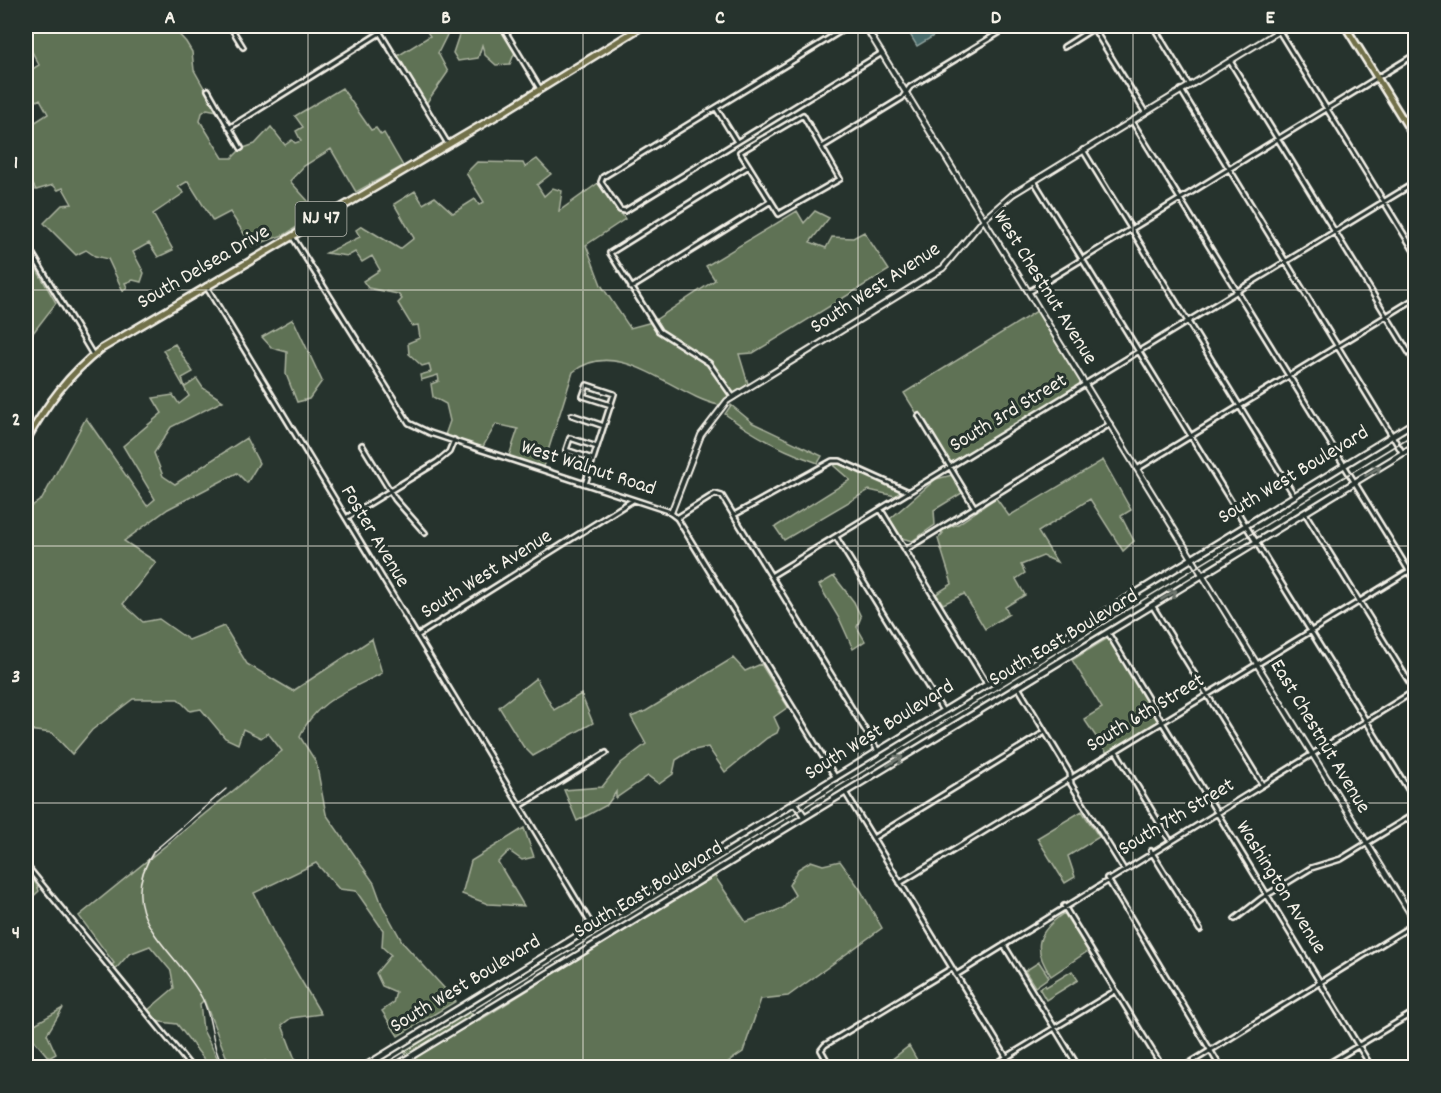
<svg xmlns="http://www.w3.org/2000/svg" width="1441" height="1093" font-family="Dekko,sans-serif">
<style>
.green{fill:#5f7255;stroke:#aab29e;stroke-width:1.5}
.water{fill:#466a6a;stroke:#8ca09c;stroke-width:1.5}
.lines{fill:none;stroke-linecap:round;stroke-linejoin:round}
.minor-casing{stroke:#f4f1e8;stroke-width:8}
.tertiary-casing{stroke:#f4f1e8;stroke-width:8}
.secondary-casing{stroke:#f4f1e8;stroke-width:9}
.primary-casing{stroke:#f4f1e8;stroke-width:10}
.minor{stroke:#26332d;stroke-width:3}
.tertiary{stroke:#26332d;stroke-width:4}
.secondary{stroke:#26332d;stroke-width:4.5}
.primary{stroke:#71704a;stroke-width:5}
.rail{stroke:#f4f1e8;stroke-width:1.5}
.oneway{stroke:#6e766e}
.grid{fill:none;stroke:#f4f1e8;stroke-width:1.5;stroke-opacity:0.55}
.labels{text-anchor:middle;dominant-baseline:central;stroke-width:6;stroke-linejoin:round;paint-order:stroke}
.shield{fill:#26332d;stroke:#b6b8b0;stroke-width:1.5}
.shield-label{font-size:20px;font-weight:bold;fill:#f4f1e8}
.street-label{font-size:21px;fill:#f4f1e8;stroke:#26332d}
.neatline{fill:none;stroke:#f4f1e8;stroke-width:2}
.grid-label{font-size:20px;text-anchor:middle;font-weight:bold;fill:#f4f1e8}
</style>
<rect width="100%" height="100%" fill="#26332d"/>
<filter id="ink" filterUnits="userSpaceOnUse"><feTurbulence type="fractalNoise" baseFrequency=".0167" numOctaves="2"/><feDisplacementMap in="SourceGraphic" scale="12" xChannelSelector="R" yChannelSelector="G"/><feConvolveMatrix kernelMatrix="1 2 1 2 8 2 1 2 1" color-interpolation-filters="sRGB"/></filter>
<g filter="url(#ink)">
<!-- green -->
<path class="green" d="M26 26H163L174 29 186 42 192 52 194 70 217 111 207 109 202 113 200 121 223 158H232L241 149 255 144 271 127 285 145 292 140 295 143 301 141 296 131 303 127 295 116 342 88 371 130 376 128 381 135 384 133 403 166 356 192 331 149 304 166 290 181 308 201 307 206 314 216 286 234 252 246 230 212 213 221 188 181 178 187 184 193 153 214 173 250 158 257 149 243 133 252 144 273 141 282 133 280 125 283 127 287 123 291 108 259 95 256 86 250 76 255 44 223 62 205 72 204 63 188 58 190 53 185 36 190 26 173V128L48 114 40 99 26 107V73L39 65 31 50 26 52Z
M423 26H499L515 52 510 64 496 65 485 55 482 45 478 58 458 61 453 53 461 29H450L438 53 448 72 425 105 396 57 430 36Z
M537 159 551 174 537 185 544 196 553 188 562 191 559 211 601 181 625 219 586 245 601 285 630 328 652 322 715 280 706 266 797 211 804 223 815 211 829 218 810 242 826 248 832 237 853 238 864 232 889 270 753 353 739 354 749 387 719 405C676 397 618 335 573 372L542 470 508 459 518 429 496 424 481 450 444 438 450 421 446 404 433 397 431 384 439 381 438 375 421 380 420 375 431 372 429 364 422 366 409 354 408 343 420 338 418 325 412 326 398 303 402 299 398 294 368 288 363 281 380 270 372 256 362 262 355 252 348 256 326 253 360 237 356 230 362 226 400 249 414 238 394 204 415 191 423 204 435 197 453 213 475 199 479 205 484 202 466 173 477 162 523 163 525 167Z
M26 251 56 303 26 342Z
M1040 309 1086 384 950 467 904 393Z
M293 319 322 381 309 399 297 402 286 374 287 352 272 348 262 337Z
M175 344 193 372 182 378 185 387 197 379 203 388 223 401 171 427 154 453 163 476 175 484 246 438 259 463 247 483 237 473 168 509 124 541 156 562 123 604 143 622 159 619 189 640 224 626 247 664 293 691 372 639 382 673C350 690 313 702 300 737L316 762 326 814 374 883 382 905 403 943 456 1001 398 1036 382 1011 393 1003 396 992 382 986 376 973 391 955 382 947 383 930 356 891 339 889 316 863 254 893 276 938 321 1014 291 1018 282 1025 298 1067H265V1061L254 1067 238 1064 226 1056 204 1000 200 1004 203 1030 222 1067H210L177 1024 153 1021 147 1011 174 988 171 971 150 946 129 954 113 972 109 967 114 963 79 916 282 751 268 733 261 738 243 729 238 744 225 738 201 709 190 711 178 699H133L92 730 72 754 52 733 27 730 32 749 26 755V510L42 499 86 418 147 506 155 499 123 446 162 413 153 398 173 395 179 404 189 396 163 350Z
M731 405 753 423 822 456 818 463C783 451 754 436 725 414Z
M1103 460 1131 510 1121 516 1134 541 1123 551 1090 499 1038 532 1057 562 1043 556 1021 565 1025 573 1016 579 1025 595 1005 607 1009 614 985 629 964 594 943 604 936 594 952 584 938 539 943 533 938 531 958 524 996 498 1009 516Z
M838 463 901 491 895 496 869 490 784 540 775 527 850 480 834 466Z
M952 475 962 493 934 510 935 525 912 541 902 538 890 519 936 479Z
M834 576 854 602 861 617 857 627 865 641 853 649 840 620 819 585Z
M1108 638 1160 721 1107 753 1084 719 1102 708 1072 660Z
M733 658 745 671 761 664 788 707 774 717 779 728 777 733 767 738 725 772 708 747 690 751 676 760 673 774 659 784 648 776 616 798V792L607 805 577 821 564 790 602 787 621 763 646 744 631 717 646 711Z
M536 678 554 710 581 694 593 723 533 756 523 746 499 707Z
M1082 811 1099 837 1068 856 1075 877 1065 883 1037 838Z
M524 828 534 857 522 860 509 851 498 862 524 906 488 904 462 894 471 861Z
M811 861 823 865 840 861 860 889 882 928 788 996 761 999 743 1052 728 1062 731 1067H412L404 1051 469 1012 480 1020 714 875 746 922 783 908 795 895 789 885 798 869Z
M26 872 37 885 39 891 26 903Z
M1064 913 1088 951 1051 976C1032 948 1036 933 1064 913Z
M1039 962 1049 977 1035 987 1025 971Z
M1072 971 1078 980 1046 1000 1039 988 1045 985 1046 987Z
M63 1008 47 1034 56 1054 49 1058 29 1034 26 1036V1029Z
M909 1046 921 1067H887L886 1064Z"/>
<!-- water -->
<path class="water" d="M905 26H936L938 28 932 37 917 46Z"/>
<g class="lines">
<!-- minor casing -->
<g class="minor-casing">
<path id="minor" d="M230 26 243 47
M376 26 448 144
M502 26 540 89
M849 26 603 177 601 182 620 210 625 211 882 53
M1092 26 1145 112
M1153 26 1189 85
M1415 26H1416
M1279 31 1416 254
M1064 47 1094 28
M1230 61 1416 364
M208 90 241 148
M1181 90 1402 452
M716 108 737 142
M803 115 840 179 779 214 740 152Z
M1132 121 1416 582
M229 128 380 33
M822 147 902 98 910 87 1010 26
M1083 150 1294 495
M1034 181 1416 802
M292 236 409 423 430 433 668 511 677 518 836 778
M26 243 93 355
M206 286 593 927
M631 288 771 201
M1029 292 1416 54
M733 397 709 363 659 331 610 253 749 166
M572 415 604 426
M919 416 975 508
M362 445 395 499 425 533
M593 459 566 450 570 438 597 447
M1137 469 1416 298
M585 484 614 394 587 385 583 396 611 405
M881 510 987 684
M1305 513 1416 693
M734 515 832 461H840L909 492
M346 518 437 462 449 452 454 440
M677 518 715 494 722 496 878 751
M836 537 943 711
M905 550 1110 424
M771 576 1416 182
M1152 605 1262 784
M1108 633 1372 1068
M417 636 633 500
M1018 687 1070 773 1071 784 1123 868
M1116 751 1169 839
M845 792 1013 1068
M520 806 606 753
M873 838 1045 732
M1151 851 1200 930
M26 865 192 1068
M1107 878 1221 1068
M900 883 1409 571
M1064 906 1163 1068
M1235 919 1262 898 1311 868 1341 859 1416 813
M1004 945 1079 1068
M956 975 1416 690
M831 1068 821 1050 825 1045 952 968
M989 1068 1115 991
M1182 1068 1416 923
M1321 1068 1416 1011"/>
</g>
<!-- tertiary casing -->
<g class="tertiary-casing">
<path id="tertiary" d="M865 26 1416 923
M671 513 701 435 727 401 943 268 984 219 1013 194 1287 26"/>
</g>
<!-- secondary casing -->
<g class="secondary-casing">
<path id="secondary" d="M795 803 804 816
M362 1068 1416 421
M392 1068 1416 445"/>
</g>
<!-- primary casing -->
<g class="primary-casing">
<path id="primary" d="M1345 26 1416 140
M26 441C46 405 68 375 101 349L500 114 643 26"/>
</g>
<!-- minor -->
<use href="#minor" class="minor"/>
<!-- tertiary -->
<use href="#tertiary" class="tertiary"/>
<!-- secondary -->
<use href="#secondary" class="secondary"/>
<!-- primary -->
<use href="#primary" class="primary"/>
<!-- rail -->
<path class="rail" d="M224 1068C210 1046 214 1020 202 998 176 948 111 916 154 851L226 789
M378 1068 1416 433"/>
</g>
<!-- one-way arrows -->
<defs><path id="oneway-shaft" d="M-6 0H5M1.5-3L5.5 0L1.5 3" fill="none" stroke-width="1.6" stroke-linecap="round" stroke-linejoin="round" transform="scale(1.5)"/></defs>
<g class="oneway">
<use href="#oneway-shaft" transform="translate(1373 471) rotate(-32)"/>
<use href="#oneway-shaft" transform="translate(1169 595) rotate(-31)"/>
<use href="#oneway-shaft" transform="translate(895 761) rotate(-31)"/>
</g>
</g>
<!-- grid -->
<path class="grid" d="M308 26V1068M583 26V1068M858 26V1068M1133 26V1068M26 290H1416M26 546H1416M26 803H1416"/>
<g class="labels">
<!-- shield labels -->
<rect class="shield" x="295.5" y="202" width="51" height="34" rx="4.5"/>
<g class="shield-label">
<text x="321" y="219">NJ 47</text>
</g>
<!-- street labels -->
<g class="street-label">
<text transform="translate(204 268) rotate(-30)">South Delsea Drive</text>
<text transform="translate(1044 288) rotate(58)">West Chestnut Avenue</text>
<text transform="translate(876 289) rotate(-33)">South West Avenue</text>
<text transform="translate(1009 414) rotate(-31)">South 3rd Street</text>
<text transform="translate(588 469) rotate(18)">West Walnut Road</text>
<text transform="translate(1294 476) rotate(-31)">South West Boulevard</text>
<text transform="translate(374 537) rotate(59)">Foster Avenue</text>
<text transform="translate(487 575) rotate(-32)">South West Avenue</text>
<text transform="translate(1064 639) rotate(-31)">South East Boulevard</text>
<text transform="translate(1146 714) rotate(-31)">South 6th Street</text>
<text transform="translate(880 731) rotate(-32)">South West Boulevard</text>
<text transform="translate(1319 737) rotate(59)">East Chestnut Avenue</text>
<text transform="translate(1177 818) rotate(-31)">South 7th Street</text>
<text transform="translate(1280 888) rotate(58)">Washington Avenue</text>
<text transform="translate(649 891) rotate(-31)">South East Boulevard</text>
<text transform="translate(466 985) rotate(-31)">South West Boulevard</text>
</g>
</g>
<!-- margin -->
<rect width="1441" height="1093" fill="none" stroke="#26332d" stroke-width="66"/>
<rect x="33" y="33" width="1375" height="1027" class="neatline"/>
<g class="grid-label">
<text x="170" y="23">A</text>
<text x="446" y="23">B</text>
<text x="720" y="23">C</text>
<text x="996" y="23">D</text>
<text x="1270" y="23">E</text>
<text x="16" y="168">1</text>
<text x="16" y="425">2</text>
<text x="16" y="682">3</text>
<text x="16" y="938">4</text>
</g>
</svg>
